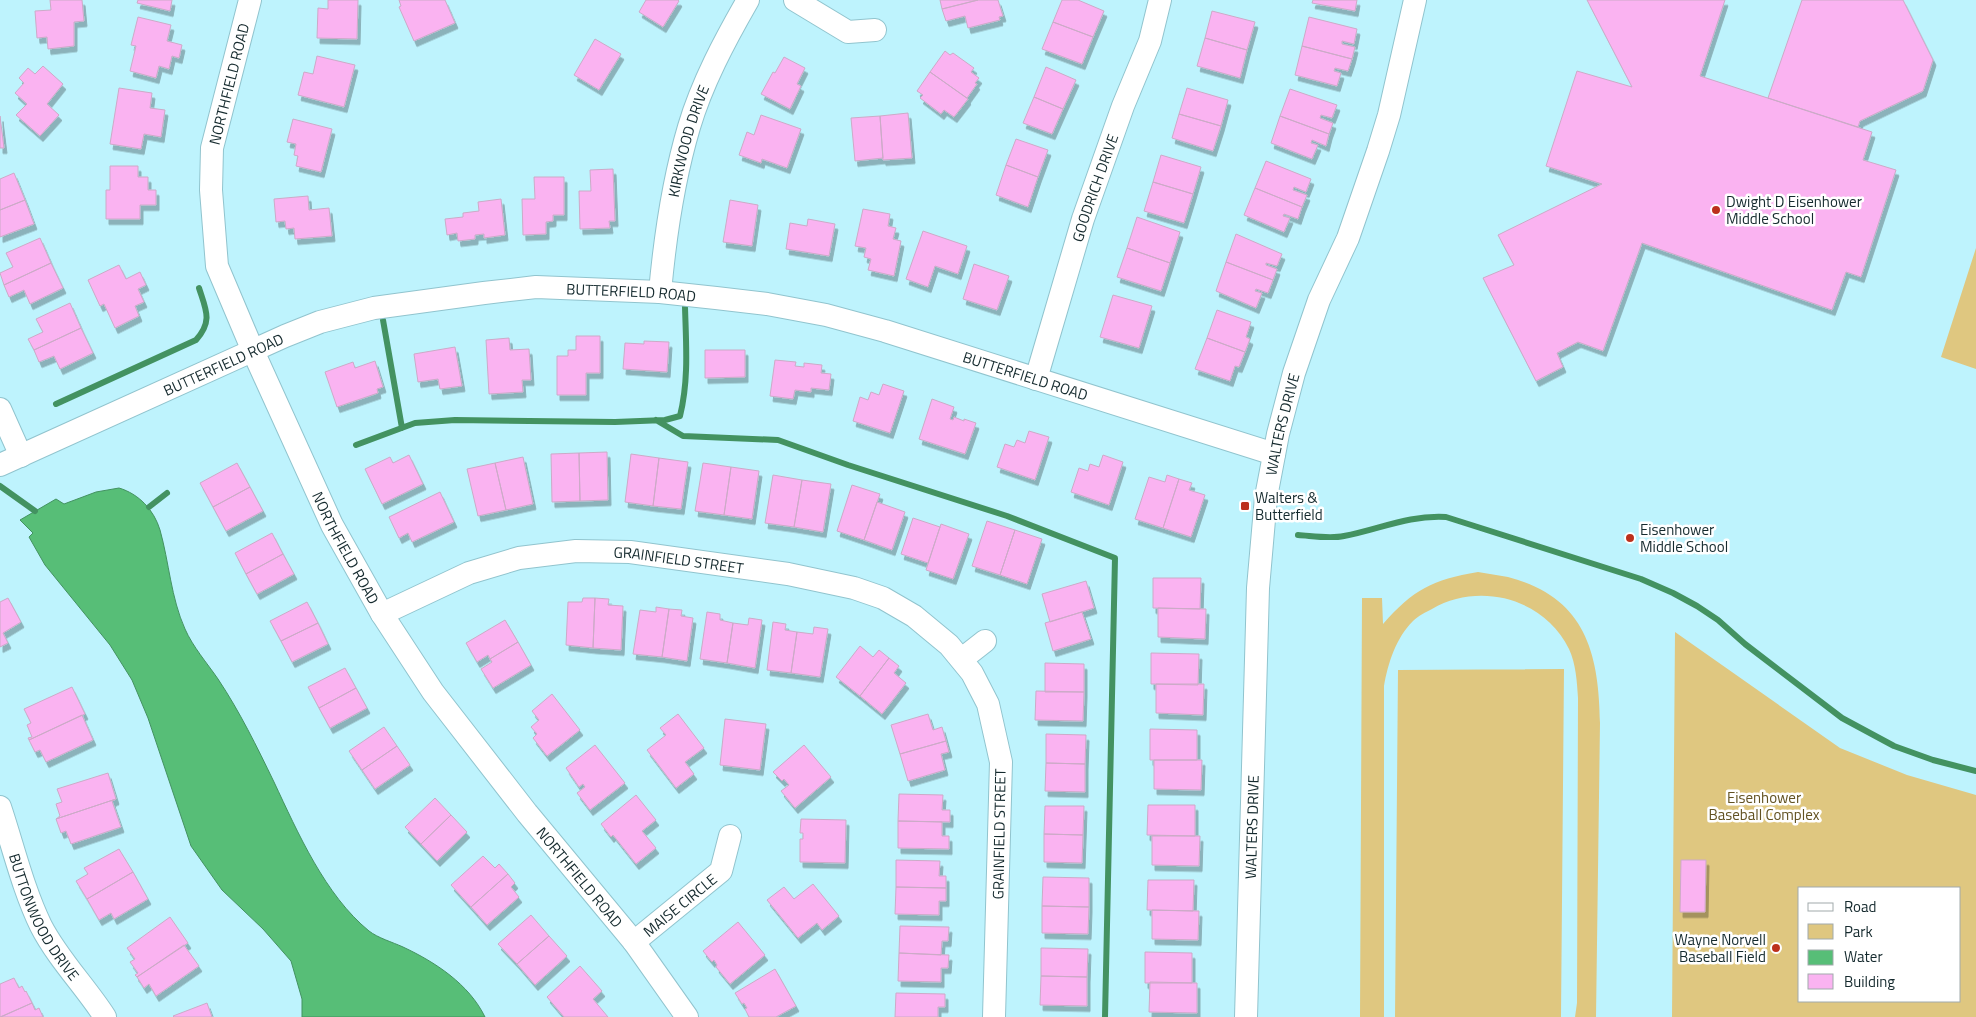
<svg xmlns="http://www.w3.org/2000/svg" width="1976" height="1017" font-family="'Titillium Web',sans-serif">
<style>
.green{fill:#dfc780;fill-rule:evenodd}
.water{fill:#57be77;stroke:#439261}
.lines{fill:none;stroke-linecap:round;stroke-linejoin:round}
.stream{stroke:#439261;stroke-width:6}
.building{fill:#fab3f1;stroke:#ccaac7;filter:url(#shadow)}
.minor-casing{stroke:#91c4ce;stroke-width:24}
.minor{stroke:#fff;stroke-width:22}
.poi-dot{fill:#bc301c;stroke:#fff;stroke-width:2}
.labels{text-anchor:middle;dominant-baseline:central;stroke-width:5;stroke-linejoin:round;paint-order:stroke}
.street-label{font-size:15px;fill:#152a2e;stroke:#fff}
.poi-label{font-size:15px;fill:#152a2e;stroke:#fff;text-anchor:start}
.park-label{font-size:15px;fill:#625222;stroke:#fff}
</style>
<defs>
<filter id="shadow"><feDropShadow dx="3" dy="5.5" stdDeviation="0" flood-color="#0004"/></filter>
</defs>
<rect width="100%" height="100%" fill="#bef3fd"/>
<!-- green -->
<path class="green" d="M1976 248V369L1941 357Z
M1478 572C1488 574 1498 575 1508 577 1585 597 1599 652 1600 723L1596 1017H1575L1577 1003 1578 698C1577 682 1576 664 1569 649 1545 599 1480 581 1432 609 1426 612 1418 616 1413 621 1396 638 1388 663 1384 686V1017H1360L1362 598H1382L1383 624C1414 589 1432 580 1478 572Z
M1675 632 1840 748 1907 775 1976 795V1017H1672ZM1800 888H1960V1001H1800Z
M1564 669 1561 1017H1395L1398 670Z"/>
<!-- water -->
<path class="water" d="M119 488C139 494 154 510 160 530 169 562 171 598 185 629 193 647 207 663 218 679 240 712 257 747 274 782 298 833 325 895 369 931 378 938 392 942 403 947 435 962 469 984 485 1017H302V999L291 961 263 929 222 890 191 846 148 718 132 680 110 645 45 565 29 537 33 533 20 520 56 499 64 504 96 492Z"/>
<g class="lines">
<!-- stream -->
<path class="stream" d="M383 320 402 428
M56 404 196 340C213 321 206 310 199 288
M656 420 683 436 778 440 848 465 1007 516 1115 558 1105 1017
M356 445 415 423 455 420 615 422 665 420 680 416C689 380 686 343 685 307
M0 486 35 511
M149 507 167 493
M1298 535C1313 536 1330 539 1344 536 1381 529 1407 515 1446 517L1641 579 1673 593 1697 606 1718 620 1745 644 1842 718 1894 746 1933 760 1976 771"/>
</g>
<!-- building -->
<path class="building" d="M50 0H82L84 21 74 22V46L48 49 47 37 37 38 35 11 51 10Z
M138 0H172L170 11 137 3Z
M328 0H358L357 39 317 38 318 8 328 9Z
M399 0H445L455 23 414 41 399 7 401 6Z
M646 0H678L679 1 663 27 639 12Z
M940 0H978L942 9Z
M978 0H998L1003 16 999 17 1000 20 968 28 965 16 946 21 942 9Z
M1062 0H1078L1104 11 1093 37 1053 22Z
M1313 0H1357L1355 11 1312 3Z
M1587 0H1725L1700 76 1872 132 1863 160 1896 170 1861 277 1846 272 1832 310 1642 243 1603 351 1578 342 1557 353 1563 367 1536 381 1483 278 1514 265 1498 235 1602 184 1546 166 1577 71 1632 87Z
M1802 0H1903L1933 60 1923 91 1860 121 1858 127 1768 98Z
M1212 11 1255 22 1247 50 1205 38Z
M138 17 171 25 167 41 182 45 179 58 172 56 169 69 159 66 156 78 130 71 136 46 131 45Z
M1309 17 1357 29 1354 44 1342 41V44L1355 47 1352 59 1302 46Z
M1053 22 1093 37 1082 64 1042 49Z
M1205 38 1247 50 1240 78 1197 66Z
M595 39 621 54 599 90 574 75Z
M1302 46 1352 59 1348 71 1335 68 1334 71 1341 73 1337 86 1295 75Z
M945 51 950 55 953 53 974 68 971 72 979 78 975 83 977 84 967 98 930 72Z
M317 56 355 65 344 107 298 95 304 72 313 74Z
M784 57 805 68 797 84 801 86 790 109 761 94 773 72 775 73Z
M43 66 63 84 47 104 59 115 40 136 16 115 27 104 15 93 24 83 19 78 28 68 35 74Z
M1046 67 1076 80 1063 109 1034 97Z
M930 72 968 99 954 117 944 110 941 114 920 98 923 95 917 91Z
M119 88 152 93 150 108 165 110 161 137 144 134 141 149 110 144Z
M1187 88 1228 100 1221 126 1179 114Z
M1290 89 1337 105 1332 118 1321 115 1320 118 1333 123 1329 134 1280 116Z
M1034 97 1063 109 1052 134 1023 123Z
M908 113 912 158 883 160 880 116Z
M1179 114 1221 126 1213 151 1172 138Z
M761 115 801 129 787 168 762 159 761 163 739 155 747 132 754 135Z
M0 116 4 148H0Z
M880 116 883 158 855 161 851 118Z
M1280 116 1329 134 1326 146 1312 140 1311 143 1318 145 1312 159 1271 143Z
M293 119 332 129 321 172 296 166 298 156 294 155 296 144 287 142Z
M1016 139 1048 150 1038 177 1006 165Z
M1161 155 1201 167 1193 194 1153 182Z
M1266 161 1311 179 1306 192 1294 187 1293 190 1307 195 1302 207 1255 188Z
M1006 165 1038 177 1028 207 996 195Z
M110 166H138V177H148V190H156V205H140V219H106V190H110Z
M613 169 615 221H609L610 228 580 229 579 191H591L590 170Z
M14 173 25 200 0 210V179Z
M534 177H564V215H553V221L546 222V234L523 235 522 199H535Z
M1153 182 1193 194 1184 223 1144 211Z
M1255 188 1302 207 1298 219 1284 214 1283 216 1290 218 1284 232 1244 215Z
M308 196 309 210 329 208 332 236 295 239 294 228 286 229 285 221 276 222 274 199Z
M501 199 505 235 484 238V234L475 235V239L458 241 457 233 447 235 445 219 463 217V213L479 211 478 202Z
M25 200 34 224 0 237V210Z
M730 200 758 205 752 246 723 242Z
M863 209 890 214 888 226 896 228 893 239 901 241 894 276 868 270 871 259 864 257 866 248 855 246Z
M1137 217 1180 232 1170 263 1127 248Z
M808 219 835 224 829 256 786 249 790 223 807 226Z
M923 231 967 246 958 274 935 266 928 287 906 279Z
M1236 234 1282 254 1277 266 1266 263V265L1277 269 1273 280 1226 262Z
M40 238 51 263 4 285 0 273 13 267 6 253Z
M1127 248 1170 263 1161 291 1117 277Z
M1226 262 1273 280 1268 293 1256 289 1255 291 1262 293 1256 308 1216 291Z
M51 263 63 288 30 304 24 290 9 297 4 285Z
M974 264 1009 276 997 310 963 299Z
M119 265 126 279 140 272 146 285 138 289 144 302 135 306 139 316 115 328 104 304 100 306 88 280Z
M1113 295 1152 306 1139 348 1100 337Z
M70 303 81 328 34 350 28 339 43 332 36 319Z
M1217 310 1251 322 1246 337 1250 339 1245 352 1207 338Z
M81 328 93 353 60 369 54 356 39 362 34 350Z
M576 336H600V373H586V395H557V356H568V350H576Z
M509 338 510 350 529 349 531 380H522L523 392 489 394 486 340Z
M1207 338 1245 352 1239 367 1235 366 1230 381 1195 369Z
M644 341 669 342 667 372 623 369 625 343 644 344Z
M455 347 462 386 440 389 438 379 418 382 414 354Z
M705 350H745V377L705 378Z
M775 360 796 362 795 366 804 367V363L822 365 821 373 831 374 829 390 811 388V392L795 390 793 399 770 396Z
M375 361 383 387 377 389 378 393 337 407 325 372 353 362 355 368Z
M883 384 904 391 890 433 853 421 860 397 868 400 871 392 879 395Z
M932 399 954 407 950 419 953 420 954 417 964 421V419L976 423 965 454 919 439Z
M1029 431 1049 437 1035 480 997 467 1005 444 1014 447 1017 440 1025 443Z
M607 452 608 500 580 501 579 453Z
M579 453 580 501 552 502 551 454Z
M631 454 659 458 653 506 625 502Z
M409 455 423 484 382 504 365 469 390 457 393 463Z
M1103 455 1123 462 1109 505 1071 492 1079 468 1088 471 1090 464 1099 467Z
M523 457 533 504 506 510 495 463Z
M659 458 688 462 681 509 653 506Z
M237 463 250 487 213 507 200 483Z
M495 463 506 510 478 516 467 469Z
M703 463 731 467 724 515 695 511Z
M731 467 759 471 752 519 724 515Z
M773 475 802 480 794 527 765 523Z
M1167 475 1179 479 1163 528 1135 519 1149 477 1165 482Z
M1179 479 1192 483 1189 490 1205 495 1191 537 1163 528Z
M802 480 831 484 823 532 794 527Z
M852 485 880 494 864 540 837 531Z
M250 487 263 511 226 531 213 507Z
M440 492 454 522 412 542 408 533 399 538 389 517Z
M877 502 905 512 892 550 864 540Z
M913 518 940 527 928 563 901 554Z
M987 521 1015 530 1000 575 972 566Z
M941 524 969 534 953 579 926 570Z
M1015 530 1042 539 1027 584 1000 575Z
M272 533 283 554 246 574 235 553Z
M283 554 294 574 257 594 246 574Z
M1153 578H1201L1200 609 1153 608Z
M1086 581 1094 608 1050 622 1042 594Z
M8 598 21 622 3 633 8 643 0 647V602Z
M583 598H595L593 648 566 645 568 602H582Z
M595 598 609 599 608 605 623 606 621 650 593 648Z
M307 602 318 623 281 641 270 621Z
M656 607 669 609 662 657 633 654 640 610 656 612Z
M1158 608 1206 609 1205 639 1158 637Z
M669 609 682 610 681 616 693 618 687 661 662 657Z
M707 612 720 614V620L733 623 727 663 700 659Z
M1082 612 1091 639 1053 651 1045 623Z
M749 618 762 620 755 668 727 663 733 623 748 625Z
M505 620 518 642 490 659 488 655 477 662 466 643Z
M773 622 786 624 785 630 797 632 791 673 767 670Z
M318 623 328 644 292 662 281 641Z
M814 627 828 629 820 677 791 673 797 632 813 634Z
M518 642 531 665 493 688 481 669 492 662 490 659Z
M860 646 873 657 879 650 889 658 860 696 836 677Z
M1151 653 1199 654 1198 685 1151 684Z
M889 658 899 666 894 673 906 683 882 714 860 696Z
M1045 663 1084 664V692H1045Z
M345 668 356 688 319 708 308 687Z
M1156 684H1204L1203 715 1156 713Z
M72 687 85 714 29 740 28 738 32 737 27 725 31 723 24 709Z
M356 688 367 708 330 728 319 708Z
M1036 691 1084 692 1083 721 1035 720Z
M552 694 580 730 547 756 533 738 537 734 531 727 539 720 532 711Z
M678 714 704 748 685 762 694 774 676 788 647 750 666 735 660 728Z
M928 714 933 730 942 727 946 741 900 754 891 725Z
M82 715 93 740 46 762 40 750 35 752 29 740Z
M725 719 766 724 760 770 720 765Z
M384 727 397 746 362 770 349 751Z
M1150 729 1197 730V760H1150Z
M1046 734 1086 735 1085 764 1046 763Z
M946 741 949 752 941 754 945 770 908 781 900 754Z
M595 745 625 783 590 810 577 793 585 787 583 784 579 787 566 768Z
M804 745 831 777 795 808 781 791 789 785 784 779 782 781 773 772Z
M397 746 410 765 375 789 362 770Z
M1154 760H1202L1201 790 1154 789Z
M1046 763 1085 764V792L1045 791Z
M108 773 116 799 56 819 60 816 56 804 62 802 57 789Z
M899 794 943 795 942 810H950V822L898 821Z
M636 795 656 820 642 831 656 848 636 864 613 835 611 837 601 824Z
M435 798 451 815 421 844 405 827Z
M116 799 112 801 121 827 71 844 66 831 61 833 56 819Z
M1148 805H1195V836L1147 835Z
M1045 806H1084L1083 835 1044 834Z
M451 815 467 832 437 861 421 844Z
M801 819 846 820 845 863 800 862V839H803V833H800Z
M898 821 942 822V836H949V849L898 848Z
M1044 834 1083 835 1082 863 1044 862Z
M1152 836H1200L1199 866 1152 865Z
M119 849 133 872 87 899 76 881 88 874 84 868Z
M483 856 495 868 499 864 508 874 471 907 451 885Z
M896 860 940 861 939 876H946V888L896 887Z
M1681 860H1706L1705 912H1680Z
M133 872 148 899 114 919 111 913 99 920 87 899Z
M508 874 515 883 511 887 519 897 487 925 471 907Z
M1043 877 1089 878V907L1042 906Z
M1148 880H1194L1193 911 1147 910Z
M813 884 839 916 822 930 817 923 798 938 767 900 784 887 794 899Z
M896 887 946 888V901H939V915L895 914Z
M1042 906 1089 907 1088 934 1042 933Z
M1152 910 1199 911 1198 940 1152 939Z
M531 915 549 936 517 964 498 944Z
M170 917 188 943 137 977 135 975 138 973 130 962 135 959 127 948Z
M738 922 765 955 730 984 716 967 717 965 714 960 712 962 703 951Z
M900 926 949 927 948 941H942L941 955 899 953Z
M549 936 567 956 535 985 517 964Z
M184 945 199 966 156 996 149 984 144 988 137 977Z
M1041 948 1088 949 1087 977 1041 976Z
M1145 952 1192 953V983H1145Z
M899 953 949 955 948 968H941V982L898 981Z
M580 966 602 991 593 999 608 1017H564L547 997Z
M775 969 796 1006 776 1017H749L745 1009 747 1008 744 1003 742 1004 735 993Z
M1041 976 1087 977V1006L1040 1005Z
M14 978 19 988 22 986 25 992 26 991 32 1003 0 1017V984Z
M1150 982 1197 983V1013L1149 1012Z
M896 993 945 994V1007H938V1017H895Z
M32 1003 35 1010 39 1008 43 1017H1Z
M207 1003 212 1017H174L173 1016Z"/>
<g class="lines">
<!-- minor casing -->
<g class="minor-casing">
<g id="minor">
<path id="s1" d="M250 0 212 148 211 190 217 266 253 351 332 525 382 614 433 692 527 813 634 942 687 1017"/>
<path d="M795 0 848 32 875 30"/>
<path id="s2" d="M660 292C665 237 673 181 689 127 702 83 725 40 748 0"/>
<path id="s3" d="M1036 379 1083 219 1123 106 1150 41 1160 0"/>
<path d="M0 409 21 456"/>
<path id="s4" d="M0 465 285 336 320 322 374 308 484 293 536 287 660 292 716 298 767 304 826 315 885 331 1274 454"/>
<path id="s5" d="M382 614 469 573 519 558 576 551 630 552 788 574 854 588 883 598 914 616 949 645 972 673 988 704 1001 762 994 1017"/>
<path d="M962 659 985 641"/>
<path id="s6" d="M0 807C13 846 23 889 41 926 58 959 85 986 105 1017"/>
<path id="s7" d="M634 942 721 871 730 836"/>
<path id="s8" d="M1246 1017 1258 588 1266 497 1278 434 1294 373 1319 300 1348 238 1378 151 1389 115 1415 0"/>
</g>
</g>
<!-- minor -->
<use href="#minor" class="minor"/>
</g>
<!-- markers -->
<g class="poi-dot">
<circle cx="1716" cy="210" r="5"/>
<rect x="1240" y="501" width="10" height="10" rx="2.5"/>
<circle cx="1630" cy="538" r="5"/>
<circle cx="1776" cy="948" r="5"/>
</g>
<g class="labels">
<!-- street labels -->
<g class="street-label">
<text transform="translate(229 84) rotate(-76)">NORTHFIELD ROAD</text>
<text stroke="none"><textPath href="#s2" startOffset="154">KIRKWOOD DRIVE</textPath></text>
<text stroke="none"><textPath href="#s3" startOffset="200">GOODRICH DRIVE</textPath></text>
<text stroke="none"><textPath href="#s4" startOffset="665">BUTTERFIELD ROAD</textPath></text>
<text stroke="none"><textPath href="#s4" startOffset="245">BUTTERFIELD ROAD</textPath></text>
<text stroke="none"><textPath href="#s4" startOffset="1070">BUTTERFIELD ROAD</textPath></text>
<text stroke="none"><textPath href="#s8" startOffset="595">WALTERS DRIVE</textPath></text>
<text stroke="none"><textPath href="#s1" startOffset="581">NORTHFIELD ROAD</textPath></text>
<text stroke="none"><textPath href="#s5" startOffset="309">GRAINFIELD STREET</textPath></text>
<text stroke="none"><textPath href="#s8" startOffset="190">WALTERS DRIVE</textPath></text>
<text transform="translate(999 834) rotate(-89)">GRAINFIELD STREET</text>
<text stroke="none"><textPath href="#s1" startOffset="986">NORTHFIELD ROAD</textPath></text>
<text stroke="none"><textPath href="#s7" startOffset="59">MAISE CIRCLE</textPath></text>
<text stroke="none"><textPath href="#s6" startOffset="119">BUTTONWOOD DRIVE</textPath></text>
</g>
<!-- poi labels -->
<g class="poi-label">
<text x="1726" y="201">Dwight D Eisenhower<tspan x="1726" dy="17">Middle School</tspan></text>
<text x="1255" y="497">Walters &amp;<tspan x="1255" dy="17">Butterfield</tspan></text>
<text x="1640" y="529">Eisenhower<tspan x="1640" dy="17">Middle School</tspan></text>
<text x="1766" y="939" text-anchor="end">Wayne Norvell<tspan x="1766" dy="17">Baseball Field</tspan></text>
</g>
<!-- park labels -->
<g class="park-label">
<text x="1764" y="797">Eisenhower<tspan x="1764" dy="17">Baseball Complex</tspan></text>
</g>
</g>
<!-- legend -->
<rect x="1798" y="887" width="162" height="115" fill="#ffffff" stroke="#a1aaab"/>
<rect x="1808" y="903" width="25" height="8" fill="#ffffff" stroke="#a1aaab"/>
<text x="1844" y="912" font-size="15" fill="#152a2e">Road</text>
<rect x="1808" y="924" width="25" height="15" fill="#dfc780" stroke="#a1aaab"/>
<text x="1844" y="937" font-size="15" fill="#152a2e">Park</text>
<rect x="1808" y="950" width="25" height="15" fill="#57be77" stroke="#a1aaab"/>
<text x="1844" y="962" font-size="15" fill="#152a2e">Water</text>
<rect x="1808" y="974" width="25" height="15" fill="#fab3f1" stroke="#a1aaab"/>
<text x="1844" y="987" font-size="15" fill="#152a2e">Building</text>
</svg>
